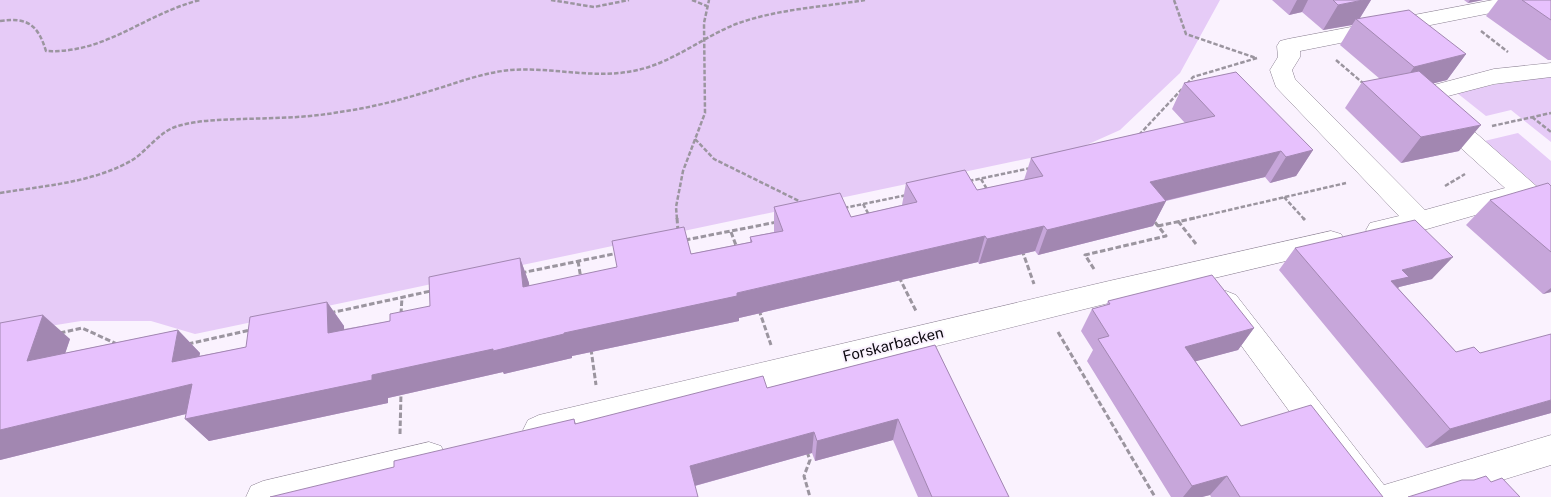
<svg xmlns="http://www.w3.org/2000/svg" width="1551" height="497" font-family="'Public Sans',sans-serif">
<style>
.green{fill:#e6cbf7}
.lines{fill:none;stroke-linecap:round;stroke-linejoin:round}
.minor-casing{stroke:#8b8092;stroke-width:1}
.path-far1{stroke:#9b959f;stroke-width:2.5;stroke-dasharray:4.5 2;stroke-linecap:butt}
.path{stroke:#9b959f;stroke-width:3;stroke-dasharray:5.5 2.5;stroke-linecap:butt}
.minor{fill:#fff;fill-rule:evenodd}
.wall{fill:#c7a6da}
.shaded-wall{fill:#a287b1}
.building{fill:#e7c1fd;stroke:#a287b1}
.labels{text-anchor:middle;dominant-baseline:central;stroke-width:4;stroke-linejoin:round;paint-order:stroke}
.street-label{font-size:15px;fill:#0e0a11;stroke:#faf2fe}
</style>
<rect width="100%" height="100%" fill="#faf2fe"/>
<!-- green -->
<path class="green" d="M0 0H1220L1180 73 1120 130 1082 147 195 334 151 321H81L0 334Z
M1551 72V142L1511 110 1486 116 1457 93Z
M1518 133 1551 161V208L1476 143Z"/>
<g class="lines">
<!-- minor casing -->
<g class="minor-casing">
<path id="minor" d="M1493 0H1536L1533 4 1526 6 1300 51V57L1292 70 1295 79 1425 210 1505 188 1451 139 1423 99 1430 86 1494 69 1551 63V77L1494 84 1448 96 1447 98 1469 127 1551 199V224L1542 221 1521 202 1420 231 1380 240 1370 237 1366 230 1370 223 1399 216 1276 87 1270 70 1278 57 1277 46 1280 41 1288 39Z
M1331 231 1341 234 1345 241 1341 248 1109 303 539 445 528 440 523 430 528 420 539 415 1109 281Z
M1226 291 1236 295 1384 485 1551 435V465L1447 497H1352L1216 311 1212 303 1216 295Z
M429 442 441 446 446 457 441 468 429 472 329 497H246L251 486 263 481Z"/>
</g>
<!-- path-far1 -->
<path class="path-far1" d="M551 0 594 7 629 0
M692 0 707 6
M1174 0 1186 34 1256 58
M0 21C28 17 38 25 46 51 106 54 144 14 200 0
M1481 31 1508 52
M1336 60 1364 84
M1187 84 1193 77 1257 58
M1532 117 1551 132
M1492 126 1551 113
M1139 135 1182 89
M695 139 714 159 803 203
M981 179 988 191
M969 181 1031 168
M1445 186 1465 174
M0 193C42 186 89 183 127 163 146 154 157 132 178 126 198 120 220 120 241 119 274 118 307 118 340 112 376 107 411 97 446 86 467 79 489 72 511 70 552 67 593 79 633 71 671 64 701 38 736 24 777 9 823 7 865 0
M1284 197 1304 219
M863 204 869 215
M844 208 907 195
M677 219 676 207 683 171 705 113 704 23 709 0
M1190 219 1346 183"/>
<!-- path -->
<path class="path" d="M677 218 678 231
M1303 218 1305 220
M1178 221 1196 244
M1158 226 1195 218
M731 232 737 248
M685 240 777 222
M1022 250 1034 284
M578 261 581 279
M1094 269 1085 255 1166 236 1154 221
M521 273 618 253
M899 277 916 311
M759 310 771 345
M330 313 431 291
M401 314 402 297
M1058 332 1155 497
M60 333 82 328 117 344
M188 344 250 330
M591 349 596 385
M400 434 401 393
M807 452 810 460 804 476 810 497"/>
<!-- minor -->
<use href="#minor" class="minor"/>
</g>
<!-- wall -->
<path class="wall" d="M1272 0H1371L1360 18 1466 54 1447 80 1433 83 1459 151 1401 163 1345 108 1362 82 1380 79 1340 45 1352 25 1323 30 1302 12 1289 15Z
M1464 0H1483L1468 3Z
M1498 0H1551V60H1548L1486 16Z
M1184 83 1313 150 1296 176 1270 183 1265 177 1166 201 1153 226 1038 255 1035 251 979 264 978 262 739 318V321L572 356V358L504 374 503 372 388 398V403L209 441 185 419 186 414 0 460V323L70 339 65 353 178 330 200 353 199 356 246 347 327 302 344 326V329L390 321 430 306 520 258 529 283V286L750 242V237L774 232V207L851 217 902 205 906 183 977 190 1024 180 1031 158 1185 123 1172 109Z
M1551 186V292L1543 294 1466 225 1490 200Z
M1295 248 1432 279 1399 287 1398 288 1456 352 1480 353 1551 413 1426 448 1279 270Z
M1108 301 1254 328 1238 350 1195 361 1241 426 1383 497H1211L1210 495 1202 497H1171L1087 361 1093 350 1081 331 1092 309 1106 306Z
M935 345 1009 497H918L893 440 815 461 812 453 695 486 394 467 574 419 576 424 767 388Z"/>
<!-- shaded-wall -->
<path class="shaded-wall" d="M1297 0H1308L1302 12 1289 15Z
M1363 0H1371L1358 21 1356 19 1352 25 1323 30 1338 5Z
M1470 0H1483L1468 3Z
M1466 54 1447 80 1396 93 1414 67Z
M1481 125 1459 151 1401 163 1421 137Z
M1313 150 1296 176 1270 183 1286 157Z
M1281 151 1265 177 1138 207 1150 182Z
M1166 201 1153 226 1038 255 1047 230Z
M1044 226 1035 251 979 264 987 239Z
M985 236 978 262 739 318V321L572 356V358L504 374 503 372 388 398V403L209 441 185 419 372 375 564 333Z
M1453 257 1432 279 1399 287 1389 299 1372 303 1402 270Z
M520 258 529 283 532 312 523 287Z
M1551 288V292L1543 294Z
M327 302 344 326 345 356 328 333Z
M43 315 70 339 55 384 27 361Z
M1254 328 1238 350 1171 368 1185 347Z
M178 330 200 353 195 385 172 362Z
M192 384 214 407 0 460V430Z
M1551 400V413L1426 448 1450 429Z
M898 419 893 440 815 461 817 441Z
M814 432 812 453 694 486 690 466Z
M1227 476 1210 495 1202 497H1183L1192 486Z"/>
<!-- building -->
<path class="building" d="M1333 0H1363L1338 5Z
M1522 0H1551V20Z
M1409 10 1466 54 1414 67 1356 19Z
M1419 71 1481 125 1421 137 1362 82Z
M1236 72 1313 150 1286 157 1281 151 1150 182 1166 201 1047 230 1044 226 987 239 985 236 737 293V296L564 333V334L493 351V349L372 375V380L185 419 192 384 0 430V323L43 315 27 361 178 330 172 362 246 347 250 317 327 302 328 333 390 321V314L430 306 429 277 520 258 523 287 617 267 612 241 684 227 691 254 752 242 750 237 783 231 774 207 840 193 851 217 917 202 906 183 965 170 977 190 1043 176 1031 158 1215 116 1184 83Z
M1548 183 1551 186V252L1490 200Z
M1415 220 1453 257 1402 270 1409 277 1391 281 1456 352 1474 347 1480 353 1551 334V400L1450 429 1295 248Z
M1212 275 1254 328 1185 347 1241 426 1311 405 1383 497H1240L1227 476 1192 486 1098 339 1109 336 1092 309 1110 304 1108 301Z
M935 345 1009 497H932L898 419 817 441 814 432 690 466 698 497H270L394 467V461L574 419 575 424 763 376 767 388Z
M1486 476 1491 482 1502 478 1520 497H1408L1462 480H1474Z"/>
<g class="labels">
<!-- street labels -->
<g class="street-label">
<text transform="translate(893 344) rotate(-14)">Forskarbacken</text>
</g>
</g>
</svg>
